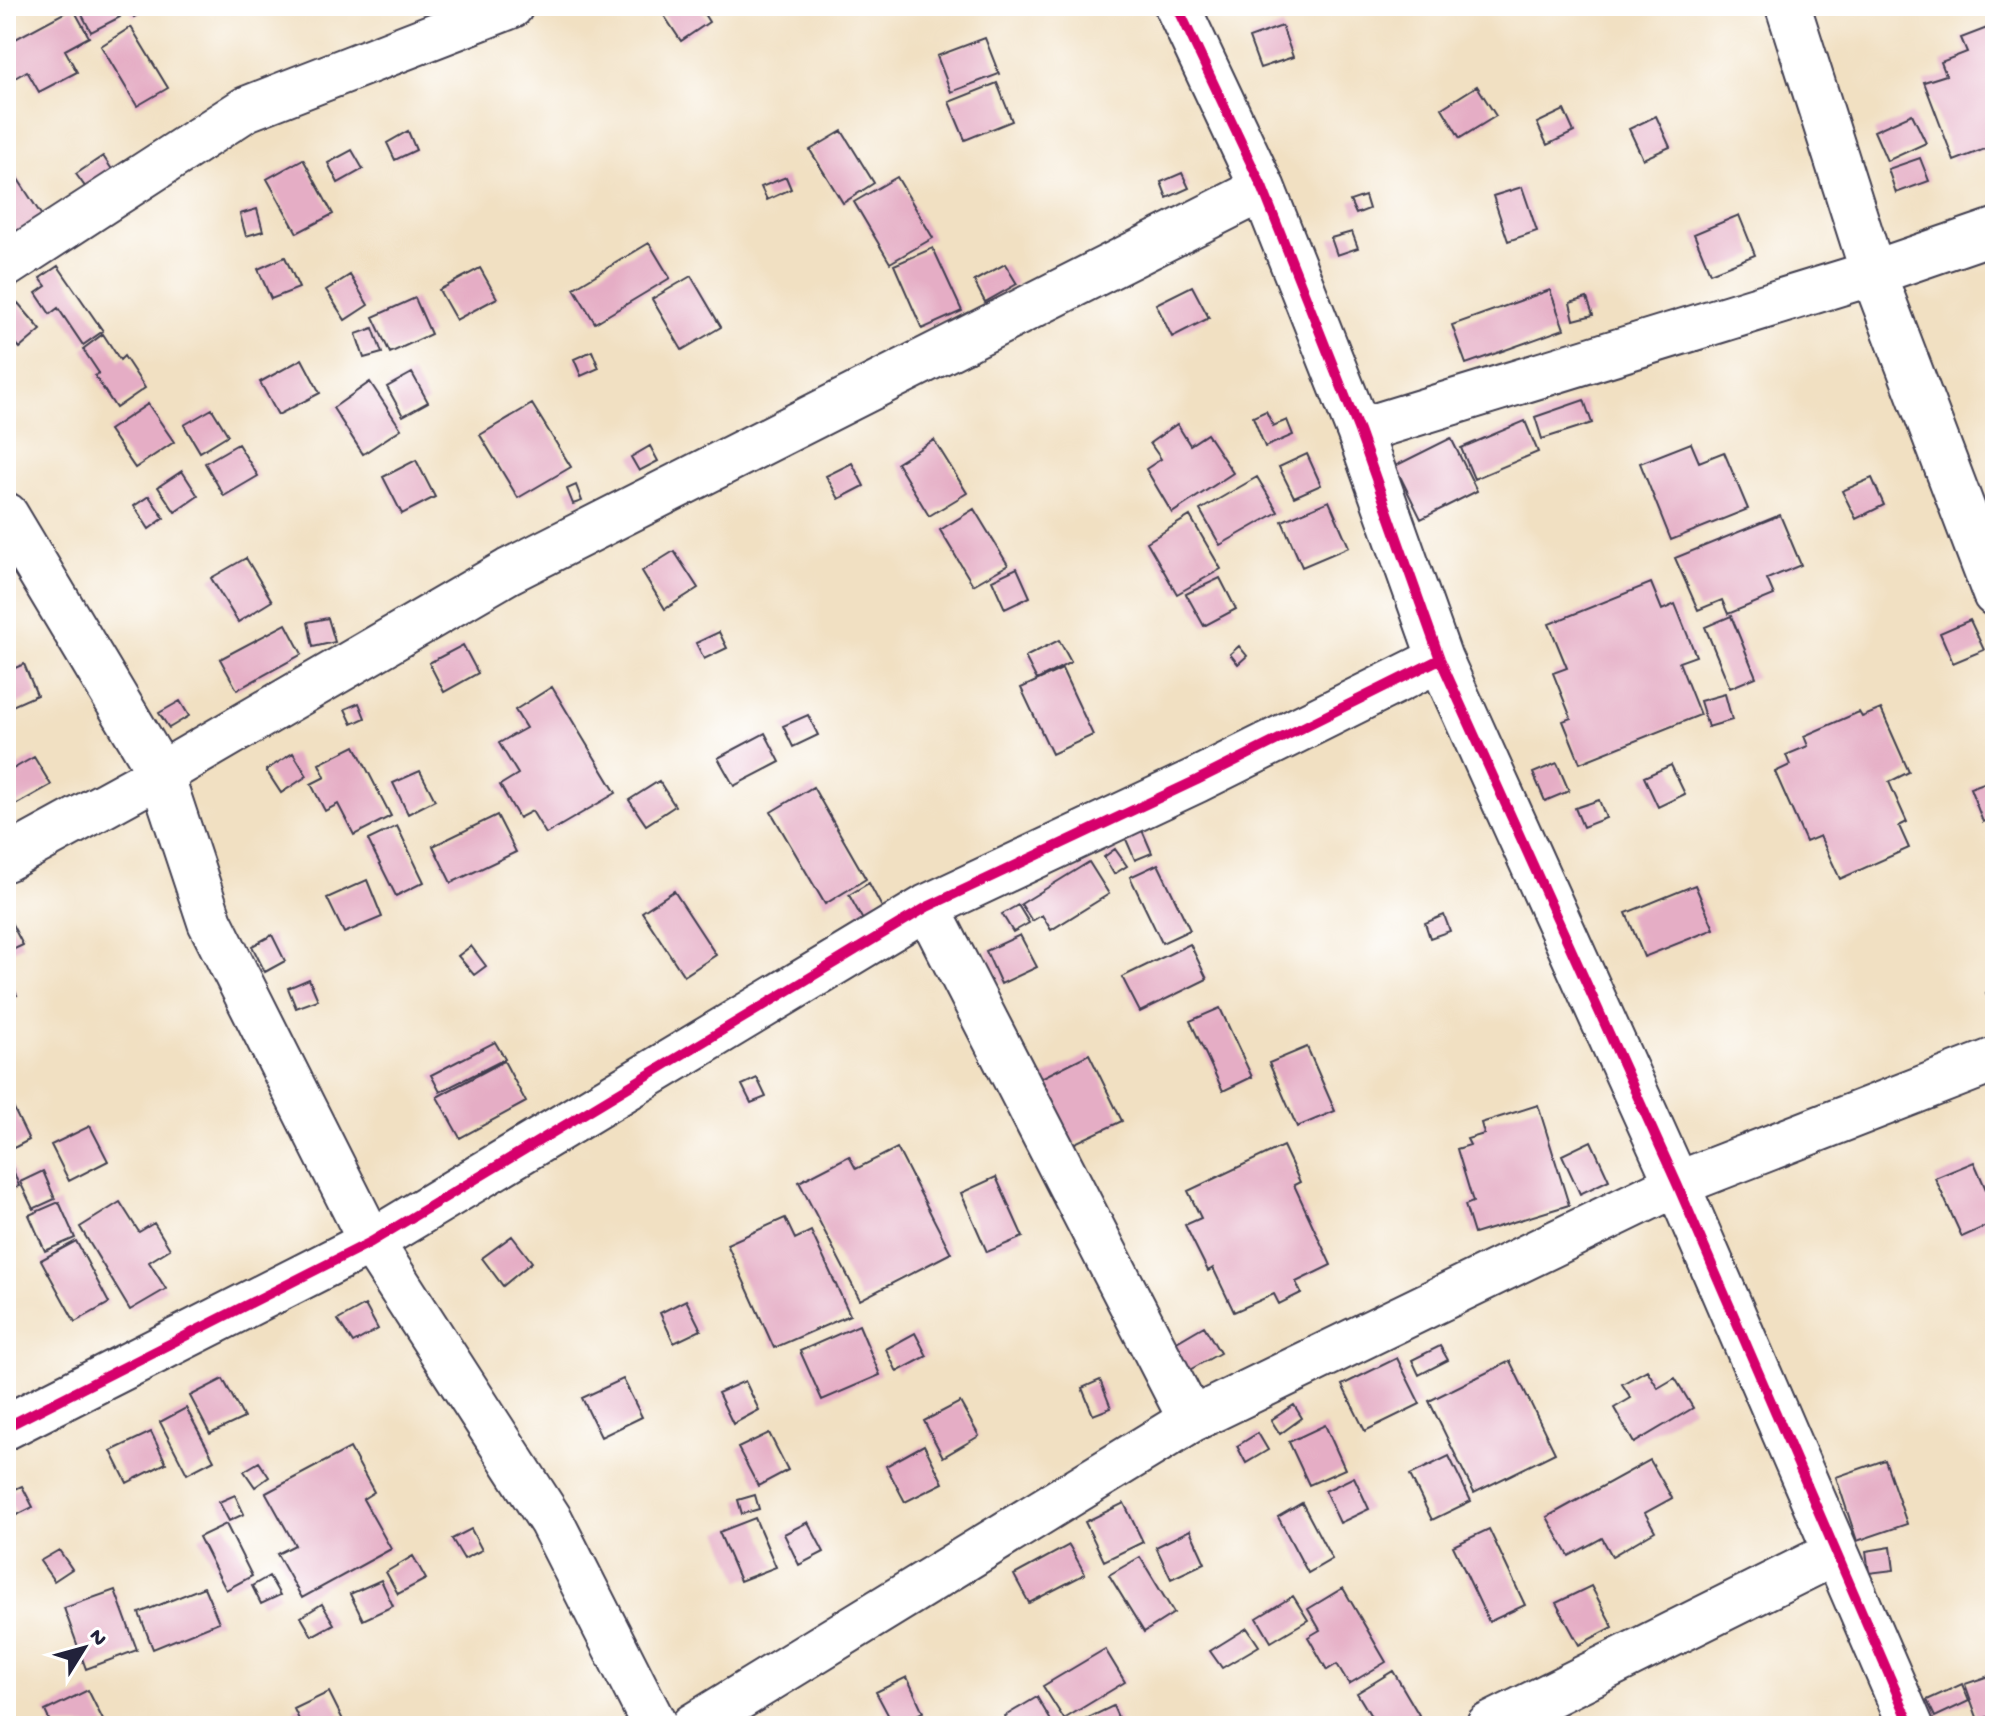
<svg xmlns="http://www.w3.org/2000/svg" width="2001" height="1732" font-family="'Gochi Hand',sans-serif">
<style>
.building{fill:#e5adc5}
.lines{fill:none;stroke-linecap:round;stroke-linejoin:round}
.minor-casing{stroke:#413e4f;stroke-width:48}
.minor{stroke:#fff;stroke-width:44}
.cycleway-casing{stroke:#fff;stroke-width:15}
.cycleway{stroke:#d6006c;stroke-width:10}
</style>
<rect width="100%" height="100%" fill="#fff"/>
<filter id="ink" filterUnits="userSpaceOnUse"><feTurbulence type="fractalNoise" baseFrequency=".0125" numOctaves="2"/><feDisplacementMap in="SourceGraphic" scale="16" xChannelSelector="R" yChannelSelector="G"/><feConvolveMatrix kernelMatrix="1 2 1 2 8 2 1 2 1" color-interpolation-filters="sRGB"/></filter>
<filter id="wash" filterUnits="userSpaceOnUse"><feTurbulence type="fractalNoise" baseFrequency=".006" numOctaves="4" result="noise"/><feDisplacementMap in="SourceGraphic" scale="32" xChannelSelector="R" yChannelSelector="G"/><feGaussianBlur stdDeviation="1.8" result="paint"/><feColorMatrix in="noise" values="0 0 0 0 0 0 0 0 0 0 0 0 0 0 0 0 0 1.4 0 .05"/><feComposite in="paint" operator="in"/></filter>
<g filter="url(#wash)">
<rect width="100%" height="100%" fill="#f1e0c2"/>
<g id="blocks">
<!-- building -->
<path class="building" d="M85 6H114L120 17 91 32 79 9Z
M126 6H150L134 17Z
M669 6H699L709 22 681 41 661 11Z
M73 8 89 37 65 50 77 72 39 92 27 71 6 83V44Z
M1995 25V145L1954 161 1924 82 1946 75 1941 62 1967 52 1961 38Z
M1282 26 1293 57 1260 68 1249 38Z
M131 27 168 88 137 106 101 46Z
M985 38 999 74 951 92 937 56Z
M997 83 1012 121 965 140 949 102Z
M1477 86 1496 116 1460 138 1442 108Z
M1564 110 1574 132 1547 145 1537 123Z
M1912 114 1926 143 1887 161 1874 131Z
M1656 116 1670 147 1643 159 1629 129Z
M408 131 416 150 395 160 387 143Z
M842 131 874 183 843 203 810 150Z
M352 150 363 169 338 183 328 163Z
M103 156 115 174 89 192 76 174Z
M1920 158 1929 181 1896 193 1888 169Z
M303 159 333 214 297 233 267 179Z
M14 173 42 216 6 239V178Z
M1182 173 1189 188 1167 198 1161 182Z
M786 177 791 189 767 200 761 187Z
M897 177 933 238 890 263 854 202Z
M1522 187 1537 231 1508 241 1493 196Z
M1365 196 1369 209 1356 214 1350 201Z
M257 209 263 231 246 236 240 214Z
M1739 215 1755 255 1710 273 1694 234Z
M1352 232 1358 248 1337 255 1331 238Z
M649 243 670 278 595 323 574 288Z
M933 248 962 311 922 329 894 265Z
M285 257 299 288 271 299 258 269Z
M1005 264 1017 284 985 302 974 281Z
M58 266 103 331 83 345 58 308 50 314 36 293 46 286 40 278Z
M480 268 497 298 456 320 439 290Z
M350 275 368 305 345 320 326 290Z
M691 276 721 327 682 350 652 299Z
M1192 286 1209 318 1172 337 1156 304Z
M1550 290 1564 329 1466 364 1452 325Z
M415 298 431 334 390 353 373 317Z
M1587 298 1593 315 1574 320 1570 303Z
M18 303 41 330 20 348 6 332V314Z
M373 328 382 353 364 358 356 334Z
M103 334 120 360 124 356 145 388 116 408 95 376 99 373 83 349Z
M592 351 599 368 581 376 574 359Z
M302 359 320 393 278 415 260 382Z
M412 373 428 402 403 416 387 387Z
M370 382 401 429 363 454 333 408Z
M1584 400 1592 423 1542 439 1535 417Z
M148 404 174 442 135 468 109 430Z
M532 404 571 467 518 498 480 435Z
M212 409 228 435 200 452 184 425Z
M1266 411 1273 426 1287 420 1293 435 1265 447 1253 417Z
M1525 421 1538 452 1474 479 1461 448Z
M1177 424 1190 445 1207 434 1233 473 1172 513 1146 469 1161 459 1150 443Z
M1451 438 1477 491 1421 519 1395 466Z
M934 440 967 493 929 516 897 463Z
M1691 443 1699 462 1724 452 1748 509 1671 540 1640 463Z
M238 444 258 476 224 496 205 463Z
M650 446 658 461 639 471 631 457Z
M1307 454 1321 485 1294 497 1279 467Z
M416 460 435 497 402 514 383 477Z
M852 463 864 486 839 499 826 476Z
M182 471 198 496 175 512 158 487Z
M1257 477 1278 512 1220 545 1200 510Z
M1872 478 1884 505 1856 519 1842 491Z
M576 485 582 501 573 504 567 489Z
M149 496 164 518 149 529 134 506Z
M1329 501 1349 547 1302 567 1282 521Z
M974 509 1008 565 973 585 940 530Z
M1780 515 1801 565 1767 579 1774 595 1728 614 1722 600 1698 610 1675 558Z
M1190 516 1221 569 1177 594 1147 542Z
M674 551 698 588 665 609 642 571Z
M246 558 272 601 238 622 211 578Z
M1017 568 1030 597 1005 609 992 580Z
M1220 578 1236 609 1204 626 1186 594Z
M1651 583 1662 610 1675 604 1696 656 1679 662 1700 715 1580 763 1563 721 1571 718 1553 673 1567 668 1549 624Z
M1731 616 1756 677 1730 688 1705 627Z
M328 618 335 642 313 647 308 622Z
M1970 620 1984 650 1953 663 1940 633Z
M286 624 302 654 237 690 220 659Z
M719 632 727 648 704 659 696 643Z
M1059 640 1071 662 1037 680 1025 657Z
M463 645 478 673 444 692 429 663Z
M1239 646 1247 656 1238 664 1230 654Z
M24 664 37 695 10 707 6 697V672Z
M1062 669 1093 735 1052 754 1021 688Z
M552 687 616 793 546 834 532 811 519 818 500 785 518 774 499 743 526 728 515 710Z
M1725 694 1732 720 1708 727 1700 701Z
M180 701 189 716 169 728 159 713Z
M359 703 365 718 352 724 345 709Z
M1881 709 1909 772 1889 782 1907 822 1899 826 1909 848 1840 879 1820 836 1806 842 1775 772 1790 765 1786 755 1808 746 1804 736 1859 712 1862 717Z
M808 715 818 735 793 747 783 726Z
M765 733 780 762 734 786 718 758Z
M355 746 391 816 354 835 338 804 325 811 311 784 325 777 319 764Z
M293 753 307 776 281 793 266 770Z
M34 757 51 785 8 809 6 805V773Z
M1557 763 1569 791 1545 801 1533 773Z
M1671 765 1685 794 1658 807 1644 777Z
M420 771 435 800 408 814 393 783Z
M1995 779V818L1983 822 1970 788Z
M659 781 675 806 646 825 629 800Z
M813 787 866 879 825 904 771 812Z
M1599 800 1606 818 1583 827 1575 808Z
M497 815 516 852 451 883 433 846Z
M397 826 424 882 396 896 368 840Z
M1142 830 1152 853 1135 860 1125 837Z
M1115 849 1127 866 1114 874 1104 857Z
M1089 862 1109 894 1051 930 1042 915 1032 921 1021 904Z
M1158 864 1190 930 1162 943 1130 877Z
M367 880 382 917 344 933 327 898Z
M869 883 884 911 864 922 849 895Z
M1695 885 1714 929 1644 957 1626 913Z
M674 891 716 955 684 976 642 912Z
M1018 905 1029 923 1013 932 1002 914Z
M6 913 23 945 6 953Z
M1444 915 1450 931 1430 938 1425 923Z
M272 935 285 961 265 972 252 946Z
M1020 935 1037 967 1001 984 986 951Z
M1190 944 1207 979 1140 1012 1122 977Z
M471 946 486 966 474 975 458 956Z
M6 975 17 995 6 1001Z
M309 979 318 1000 296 1008 288 988Z
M1995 989V1013L1986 994Z
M1220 1008 1252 1077 1223 1091 1190 1021Z
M495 1042 505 1059 440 1092 431 1075Z
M1307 1047 1335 1111 1297 1127 1269 1063Z
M1089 1054 1122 1121 1073 1144 1041 1078Z
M504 1061 526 1102 460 1138 437 1097Z
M757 1078 766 1097 751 1103 742 1085Z
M6 1093 29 1140 6 1152Z
M1538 1105 1569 1205 1474 1234 1465 1205 1473 1202 1457 1149 1470 1145 1467 1139 1484 1134 1481 1123Z
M90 1126 108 1161 69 1181 51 1145Z
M1591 1141 1609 1180 1580 1194 1562 1155Z
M1283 1146 1300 1182 1294 1185 1331 1265 1296 1282 1301 1293 1279 1304 1274 1294 1234 1312 1213 1268 1208 1271 1185 1225 1201 1218 1188 1191Z
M897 1148 951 1253 860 1300 799 1182 849 1156 856 1169Z
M9 1159 19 1186 6 1191V1160Z
M1974 1162 1995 1210V1222L1962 1237 1935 1178Z
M43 1171 55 1199 33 1209 20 1182Z
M996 1177 1023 1237 987 1252 961 1193Z
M59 1202 75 1238 45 1251 29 1215Z
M120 1202 139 1232 154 1223 170 1249 149 1262 166 1289 130 1310 80 1227Z
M785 1218 795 1239 811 1231 850 1315 774 1348 727 1244Z
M512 1236 532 1262 503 1286 482 1258Z
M76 1241 109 1303 75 1322 41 1260Z
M686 1300 701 1330 674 1343 660 1313Z
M365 1305 378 1329 353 1343 338 1320Z
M859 1325 880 1375 822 1400 800 1351Z
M1204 1326 1220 1353 1184 1373 1170 1346Z
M915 1333 927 1356 897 1372 886 1349Z
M1440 1346 1448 1360 1419 1375 1412 1360Z
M1397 1358 1420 1404 1365 1431 1342 1385Z
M1510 1361 1555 1453 1474 1493 1429 1401Z
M1647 1370 1658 1388 1675 1378 1693 1408 1634 1443 1614 1408 1631 1398 1622 1384Z
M223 1379 244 1418 210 1434 190 1396Z
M623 1379 642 1417 601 1437 582 1398Z
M1100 1380 1111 1408 1093 1415 1082 1388Z
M745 1381 759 1410 733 1424 718 1393Z
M960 1402 979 1436 943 1457 924 1421Z
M1294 1405 1302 1418 1280 1434 1271 1420Z
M186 1408 214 1460 187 1474 160 1422Z
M1325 1425 1345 1469 1309 1485 1289 1442Z
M151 1432 166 1463 127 1483 111 1451Z
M769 1433 788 1470 758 1486 738 1448Z
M1258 1433 1268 1450 1246 1463 1237 1446Z
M924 1445 943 1483 905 1502 886 1466Z
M350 1448 374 1492 363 1499 391 1549 302 1598 277 1554 295 1545 266 1493Z
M1449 1456 1471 1501 1432 1520 1410 1475Z
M1650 1460 1672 1498 1645 1513 1655 1531 1612 1556 1602 1538 1569 1556 1547 1517Z
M1885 1460 1907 1524 1857 1541 1836 1477Z
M259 1462 269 1477 255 1487 244 1471Z
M1354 1477 1369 1509 1340 1523 1325 1491Z
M22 1486 33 1507 17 1515 6 1493Z
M235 1495 244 1514 229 1521 219 1502Z
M755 1495 759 1509 742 1514 738 1500Z
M1124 1503 1143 1542 1104 1561 1085 1522Z
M1302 1503 1332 1559 1308 1573 1278 1517Z
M755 1518 776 1567 740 1581 719 1532Z
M808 1522 824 1552 799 1565 784 1534Z
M226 1524 252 1576 226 1590 199 1537Z
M471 1529 482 1550 464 1559 452 1539Z
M1489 1529 1525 1605 1489 1622 1453 1546Z
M1190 1530 1205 1563 1171 1579 1156 1547Z
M1069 1545 1085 1574 1029 1603 1014 1575Z
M1891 1547 1894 1570 1869 1573 1866 1551Z
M59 1550 72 1569 54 1581 40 1561Z
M413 1556 426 1579 398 1594 386 1572Z
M1140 1557 1174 1613 1144 1632 1109 1575Z
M269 1576 280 1595 261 1604 252 1586Z
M381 1580 393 1606 363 1620 350 1594Z
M1591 1586 1613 1627 1579 1645 1556 1603Z
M204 1587 219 1622 153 1649 139 1613Z
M1343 1588 1386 1662 1349 1684 1337 1664 1327 1670 1308 1637 1320 1630 1308 1609Z
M115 1590 137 1650 86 1669 64 1608Z
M1293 1596 1308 1620 1271 1642 1257 1618Z
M322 1604 334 1624 312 1636 301 1617Z
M1247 1628 1259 1646 1222 1668 1210 1651Z
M1105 1649 1125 1682 1064 1719 1043 1686Z
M1393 1671 1419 1715 1401 1726H1377L1357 1693Z
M1995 1674V1715L1978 1720 1965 1684Z
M907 1677 923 1712 894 1726 876 1692Z
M1962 1684 1969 1701 1935 1717 1927 1700Z
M88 1690 106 1726H52L45 1711Z
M329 1692 346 1726H302L294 1709Z
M1037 1697 1053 1724 1049 1726H1011L1005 1716Z
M1113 1706 1122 1726H1089L1086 1719Z"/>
</g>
</g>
<g filter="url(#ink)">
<use href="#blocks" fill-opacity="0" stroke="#413e4f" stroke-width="2"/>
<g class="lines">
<!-- minor casing -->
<g class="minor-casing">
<path id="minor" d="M1177 6 1263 189 1359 431 1440 659 1677 1184 1911 1726
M1788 6 1873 273 1995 594
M6 265 246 109 511 6
M1359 431 1873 273 1995 231
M6 515 161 774 210 922 371 1242 551 1521 655 1726
M6 859 161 774 509 571 1263 189
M927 907 1191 1420
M6 1427 371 1242 927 907 1197 780 1440 659
M693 1726 1191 1420 1677 1184 1995 1060
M1488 1726 1835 1553"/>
</g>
<!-- minor -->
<use href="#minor" class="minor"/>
<!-- cycleway casing -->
<g class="cycleway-casing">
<path id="cycleway" d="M1177 6 1263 189 1359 431 1440 659 1677 1184 1911 1726
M6 1427 371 1242 927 907 1197 780 1440 659"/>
</g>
<!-- cycleway -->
<use href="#cycleway" class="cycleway"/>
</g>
</g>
<!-- margin -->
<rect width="2001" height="1732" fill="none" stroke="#fff" stroke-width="32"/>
<!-- north arrow -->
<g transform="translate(84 1648) rotate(53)" stroke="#ffffff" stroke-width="6" paint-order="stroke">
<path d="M0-6L14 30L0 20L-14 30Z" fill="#22223b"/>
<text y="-12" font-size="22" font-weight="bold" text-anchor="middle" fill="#22223b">N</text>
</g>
</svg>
